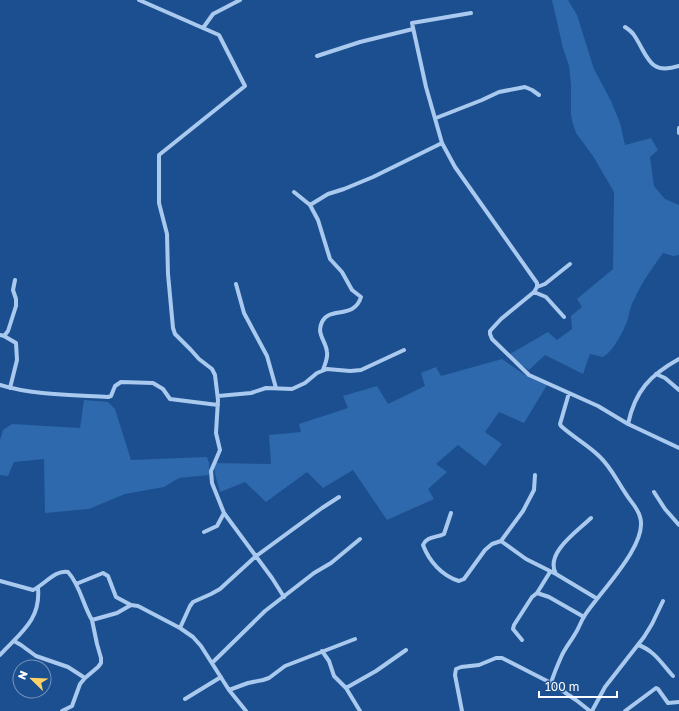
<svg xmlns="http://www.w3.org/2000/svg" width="679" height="711" font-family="'Golos Text',sans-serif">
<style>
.green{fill:#2e69ad}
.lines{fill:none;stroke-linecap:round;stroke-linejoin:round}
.street{stroke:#a9c9ee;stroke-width:4}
</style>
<rect width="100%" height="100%" fill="#1b4f8f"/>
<!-- green -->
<path class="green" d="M552 0H568L577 15 594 69 611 101 620 123 625 145 651 138 658 150 650 157 654 186 665 199 679 205V255L673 256 663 253C653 267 642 282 635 298 631 304 630 311 628 318 625 329 613 352 603 357L590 354 583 374 545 355 529 370 520 364 510 354 548 332 557 340 572 329 571 316 582 307 577 299 613 269 614 192 593 156 576 133 573 124 571 115V85L569 66 563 48Z
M502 359 525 375 547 385 524 423 499 412 485 432 502 444 485 466 458 445 436 464 447 472 428 489 434 499 387 520 353 470 323 488 307 472 266 502 245 482 220 492 215 474 214 463 271 464 269 435 301 432 299 424 348 408 343 396 377 386 388 404 425 386 421 373 436 367 441 376Z
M84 400 108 402 115 409 131 460 207 457 209 463V475L179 478 164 487 125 494 89 509 45 513 44 459 14 462 8 476 0 475V440L3 430 12 424 80 428Z"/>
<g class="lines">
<!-- street -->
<path class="street" d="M139 0 219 35 245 86 159 155V203L167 234 168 274 173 328 175 334 191 350 199 359 212 369 215 375 218 400 216 433 220 450 211 471 212 483 224 513 272 578 284 597
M471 13 412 23 426 87 442 143 455 167 537 283V287L534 292 501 319 490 331V334L492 339 529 375 598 406 628 424
M625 27C628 29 632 32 634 35 648 56 649 76 679 66
M203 28 213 14 240 0
M317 56 360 42 413 29
M436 118 482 100 499 92 525 87 532 90 539 95
M679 128V133
M294 192 310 205 318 220 330 259 342 272 352 290 361 297C354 320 329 306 322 322 316 334 326 341 327 352 328 358 325 364 323 370
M310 205 328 194 344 189 373 177 442 143
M236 284 244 313 267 356 276 388
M537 287 545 284 570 264
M534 292 546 297 564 317
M0 335 4 336 8 331 16 306V299L13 290 15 280
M4 336 16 343 17 360 10 388
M679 359C650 375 635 391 628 424L679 448
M656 374 665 378 679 390
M0 385C31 395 75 395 108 397L111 396 115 386 121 382 153 383 163 389 170 399 218 405
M218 396 251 393 266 388 292 389 305 383 317 373 327 369 350 371 361 370 404 350
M654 492 665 509 679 525
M451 513 444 534C436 538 427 536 423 545 429 561 442 576 459 581L464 579 485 550 492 544 501 541 523 511 534 490 535 475
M204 532 217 526 224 513
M501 541 526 559 556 574 596 598
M556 574C544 553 579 530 591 518
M0 581 33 590C44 585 56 569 68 572 80 585 83 605 92 620L117 613 131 605 138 606 180 628 193 637 201 646 229 690 246 711
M76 584 103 573 108 576 116 597 131 605
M537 593 549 597 584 617
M180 628 190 606 193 602 211 594 220 589 255 557 322 508 339 497
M522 640 513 629 514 625 532 597 537 593 550 572
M14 641 21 645 36 656 68 667 85 678
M638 645C654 650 662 664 673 676
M322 651 329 661 334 676 346 688 360 711
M0 655C20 633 41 620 38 588
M212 663 265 611 314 573 331 563 360 539
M551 683C554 673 558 664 562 655 566 647 571 641 575 634 579 628 581 621 585 615 599 593 649 544 640 517 638 508 630 501 626 494 617 481 611 467 599 456 588 445 573 437 561 426L560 424 569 393
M346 688 376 671 406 650
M229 690 248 683 263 680 269 678 285 666 355 639
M185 699 221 677
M62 711 72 706 80 684 85 678 98 667 101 663V658L97 644 92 620
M462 711 455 675 456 669 461 667 479 665 496 658H502L551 683 576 700 590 711
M592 711 605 687 644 637 652 624 663 601
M625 711 656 688 658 689 668 703 679 702"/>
</g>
<!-- north arrow -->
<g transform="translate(32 679) rotate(293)"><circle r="19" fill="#1b4f8f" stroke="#7695bc"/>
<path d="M0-3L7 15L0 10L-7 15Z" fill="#ffd166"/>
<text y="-6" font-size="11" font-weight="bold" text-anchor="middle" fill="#ffffff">N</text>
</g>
<!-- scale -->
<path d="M539 691v6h78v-6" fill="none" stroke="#ffffff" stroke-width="2"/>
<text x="545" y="691" font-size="12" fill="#ffffff" stroke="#1b4f8f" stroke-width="3" paint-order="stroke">100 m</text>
</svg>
